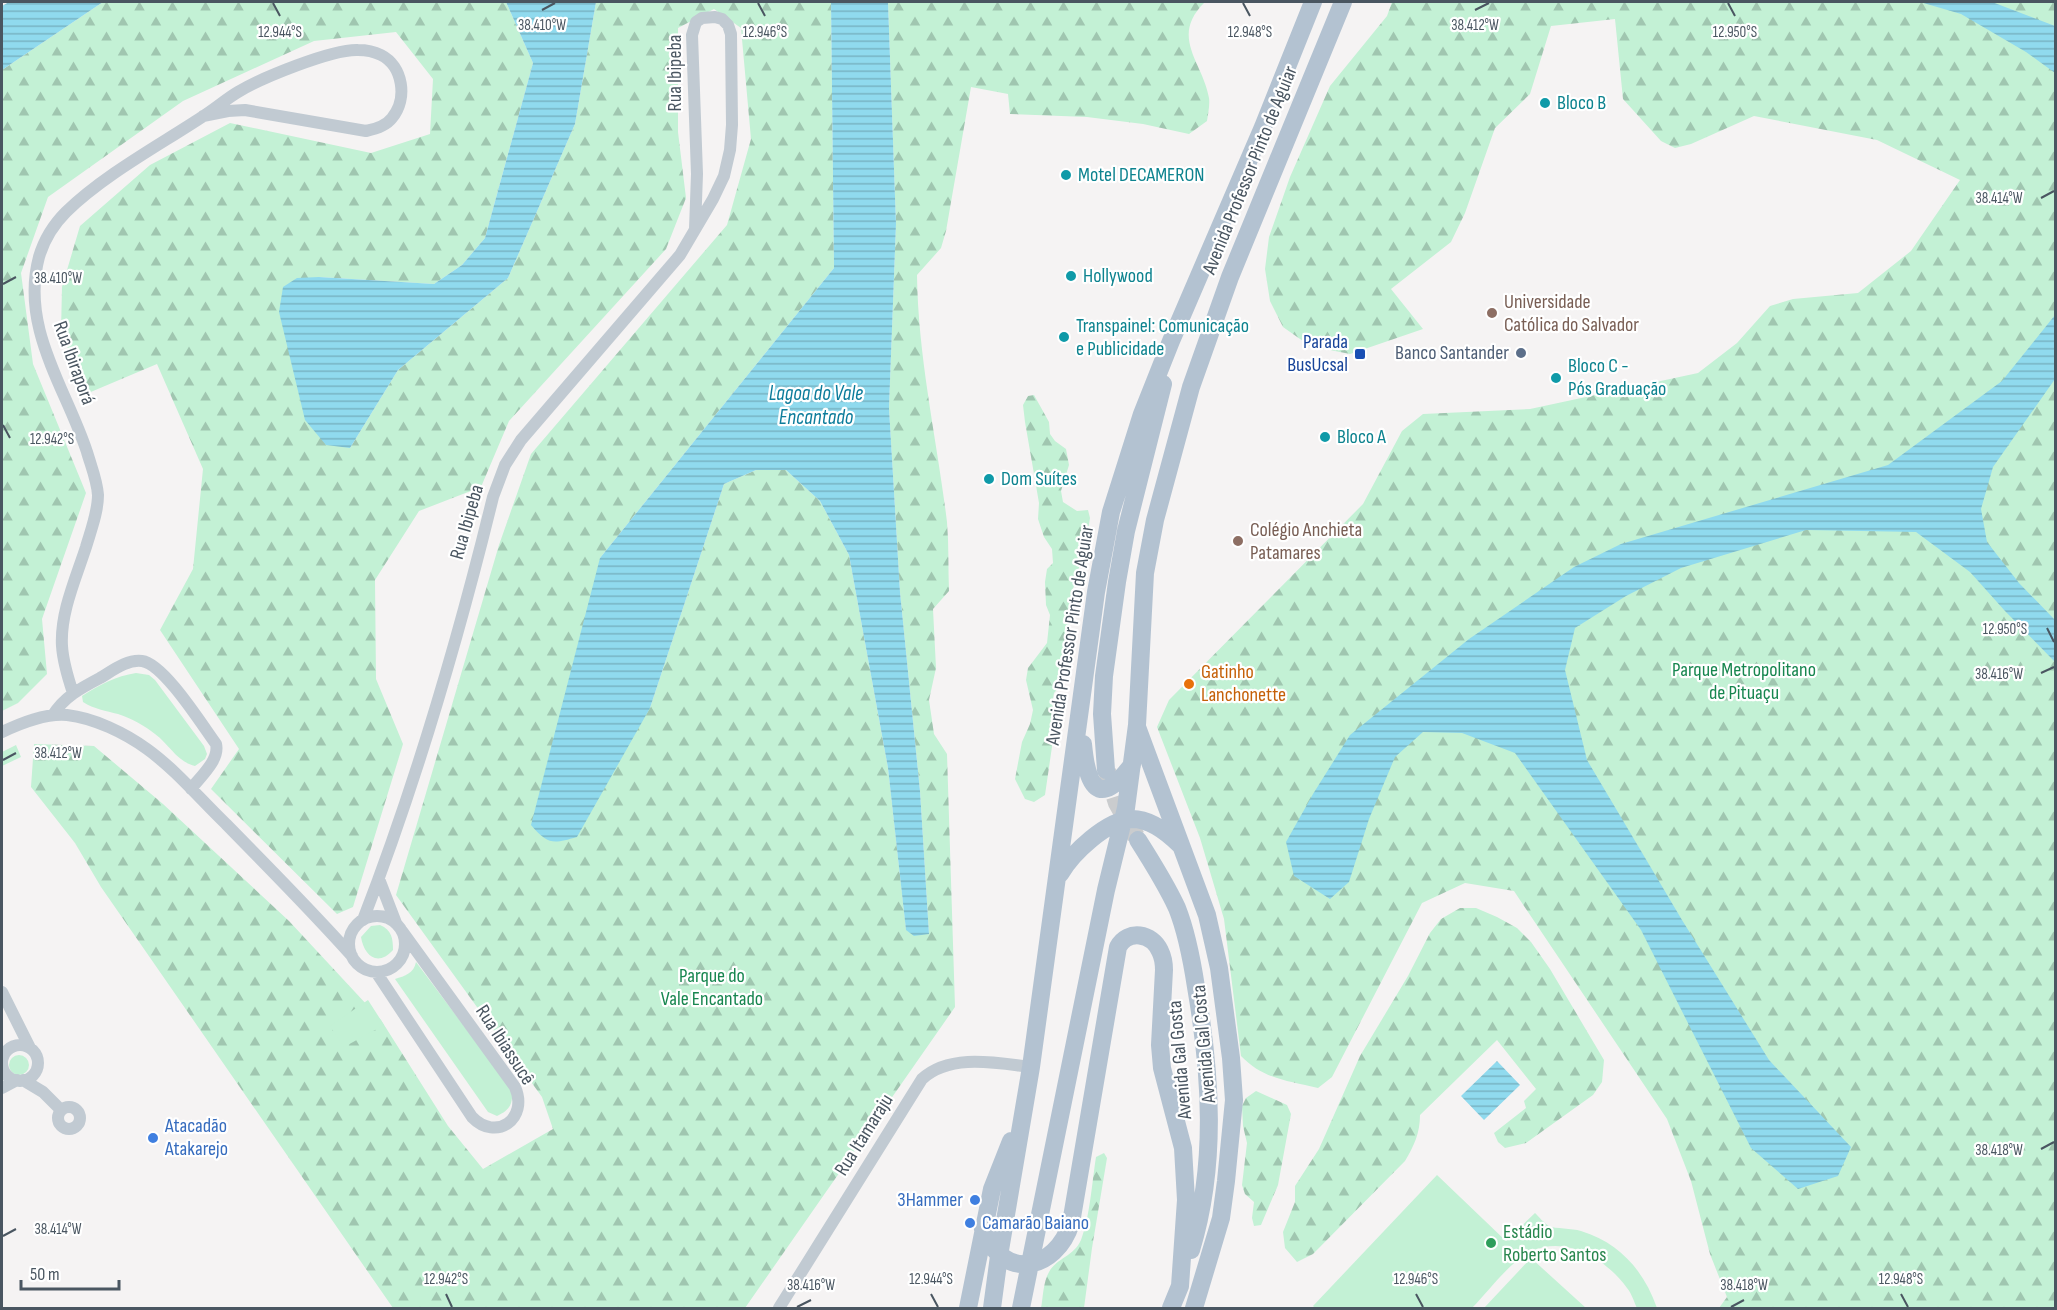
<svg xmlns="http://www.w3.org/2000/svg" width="2057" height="1310" font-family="'Sofia Sans Condensed',sans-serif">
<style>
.forest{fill:url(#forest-firs)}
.green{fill:#c3f1d5}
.water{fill:url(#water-rules)}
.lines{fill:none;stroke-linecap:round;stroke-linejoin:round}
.primary-tunnel{stroke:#caccce;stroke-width:18;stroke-dasharray:18 9;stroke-linecap:butt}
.street{stroke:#c1cad2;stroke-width:12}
.primary{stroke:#b3c2d1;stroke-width:18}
.ticks{fill:none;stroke:#4a5661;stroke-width:2}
.culture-dot{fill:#0f9aa8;stroke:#fff;stroke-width:2}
.education-dot{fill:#8d6e63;stroke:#fff;stroke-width:2}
.service-dot{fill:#5c6f8a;stroke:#fff;stroke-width:2}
.transit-dot{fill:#1a4fb4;stroke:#fff;stroke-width:2}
.food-dot{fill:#e8710a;stroke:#fff;stroke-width:2}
.shop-dot{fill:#3f7fe0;stroke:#fff;stroke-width:2}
.leisure-dot{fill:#2e9e5b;stroke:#fff;stroke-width:2}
.labels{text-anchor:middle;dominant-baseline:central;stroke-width:4.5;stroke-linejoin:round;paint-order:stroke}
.street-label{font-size:20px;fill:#4a5661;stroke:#fff}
.culture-label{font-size:20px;fill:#0d838f;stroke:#fff;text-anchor:start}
.education-label{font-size:20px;fill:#785e54;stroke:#fff;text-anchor:start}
.transit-label{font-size:20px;fill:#164399;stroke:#fff;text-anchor:end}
.service-label{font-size:20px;fill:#4e5e75;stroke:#fff;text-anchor:end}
.park-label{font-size:20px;fill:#17864f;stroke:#fff}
.food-label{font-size:20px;fill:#c56008;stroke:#fff;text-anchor:start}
.shop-label{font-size:20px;fill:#366cbe;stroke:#fff;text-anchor:start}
.leisure-label{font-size:20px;fill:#27864d;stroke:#fff;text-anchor:start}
.water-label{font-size:21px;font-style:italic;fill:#0c7c9b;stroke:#fff}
.ticks-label{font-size:15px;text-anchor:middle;fill:#4a5661;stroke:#fff;stroke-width:4.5;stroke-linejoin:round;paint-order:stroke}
</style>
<defs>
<pattern id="forest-firs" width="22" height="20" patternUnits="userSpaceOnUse" patternTransform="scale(1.5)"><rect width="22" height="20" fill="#c3f1d5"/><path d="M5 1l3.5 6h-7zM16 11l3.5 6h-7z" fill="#a0c6b0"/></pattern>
<pattern id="water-rules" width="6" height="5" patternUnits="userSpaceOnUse" patternTransform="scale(1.5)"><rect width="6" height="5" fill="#90daee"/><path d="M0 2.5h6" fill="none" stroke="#78b4c4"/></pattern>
</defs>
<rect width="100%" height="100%" fill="#f5f3f3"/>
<!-- forest -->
<path class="forest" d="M103 2H506L533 63 485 238 462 265 434 284 319 277 350 448 398 370 508 278 575 124 596 2H831L834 268 600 558 650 708 724 484 756 470H786L820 501 849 555 888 768 906 929 929 934 920 791 900 592 889 408 896 224 888 2H1205C1169 37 1203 62 1209 98 1210 105 1208 114 1207 121L1189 134 1143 124 1087 117 1010 114 1008 94 971 87 946 231 941 248 917 275C918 358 937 440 947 522 949 545 948 568 949 591L933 609 936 668 929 700 934 734 947 754 955 1007 745 1308H393L101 887 75 843 31 787 34 744 94 746 163 804 289 921 381 1020 448 1126 483 1169 553 1129 542 1097 396 895 499 545 531 454 727 225 751 139 741 28 714 9 678 28V132L686 198 666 249 509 421 481 487 419 511 375 580 376 679 403 744 353 907 337 914 211 789 239 749 160 630 193 569 203 469 157 364 86 394 61 331 62 287 80 226 150 165 230 123 371 153 430 134 433 79 396 32 314 41 183 101 48 197 21 273 33 364 86 493 42 619 47 674 18 703 2 711V70Z
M1392 2H2055V1308H1719L1727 1297 1710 1254 1691 1181 1667 1119 1514 891 1465 883 1422 903 1332 1077 1318 1088C1288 1081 1263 1079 1241 1056L1224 919 1200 838 1157 727 1169 700 1363 504 1402 431 1423 414 1530 409 1698 373 1737 343 1770 306 1793 299 1858 293 1911 251 1960 180 1877 140 1754 116 1691 144 1675 148 1661 141 1623 99 1615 19 1551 26 1530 94 1495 128 1465 213 1451 242 1391 289 1423 329 1350 354 1310 346 1283 327 1270 301 1265 269 1269 237 1290 177 1330 86 1387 16Z
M1034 395 1049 422 1050 434 1055 441 1066 449 1069 465 1061 491 1063 502 1077 511 1088 510 1090 518 1086 543 1073 589 1074 604 1066 641 1061 685 1054 693 1052 704 1056 719 1045 795 1034 802 1025 799 1015 779 1022 742 1030 724 1033 710 1026 680 1028 668 1047 643 1050 615 1046 605 1045 582 1047 569 1053 563 1052 549 1044 537 1038 519 1039 503 1025 422 1023 405 1028 396Z
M1460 908H1476L1497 917 1517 928 1531 942 1550 969 1604 1060 1602 1082 1593 1095 1526 1143 1505 1148 1498 1142 1494 1133 1526 1108 1524 1101 1536 1089 1497 1040 1420 1115C1420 1133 1414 1146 1405 1161L1313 1254 1297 1262 1285 1248 1283 1232 1295 1202V1186L1319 1149 1360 1056 1408 976 1430 933 1441 919Z
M1256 1091 1287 1105 1291 1114 1278 1185 1261 1225 1254 1226 1252 1218 1254 1202 1245 1194 1242 1185 1247 1143 1243 1126 1242 1106 1246 1098Z
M1104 1153 1107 1158 1092 1248 1084 1308H1041C1043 1298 1043 1282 1049 1272 1057 1258 1074 1256 1081 1240 1090 1217 1092 1182 1096 1157Z"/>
<!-- green -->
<path class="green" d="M136 673 149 675 155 680 204 746 207 754 205 759 195 766C177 762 170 745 155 734 145 726 131 718 118 714 106 711 94 709 83 702L82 696C99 685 116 676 136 673Z
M16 745 21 757 2 766V752Z
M380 925C392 930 393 939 393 950 378 967 364 956 361 937L371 926Z
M416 962 512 1090C513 1104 510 1110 497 1116L488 1112 395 979C405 976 414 973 416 962Z
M368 1000 384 1025 344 1047 330 1026Z
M9 1065a10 10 0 1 1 20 0a10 10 0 1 1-20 0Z
M1437 1175 1506 1241 1535 1213C1539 1217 1544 1223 1549 1226 1555 1229 1572 1228 1581 1231 1620 1243 1644 1271 1657 1308H1637C1634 1302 1632 1294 1627 1288 1607 1260 1567 1235 1532 1251 1508 1263 1490 1290 1472 1308H1315L1313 1306Z
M1531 1258 1586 1308H1484Z"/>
<!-- water -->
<path class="water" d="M9 2H103L2 70V6Z
M506 2H596L575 124 508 278 398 370 350 448 326 445 305 420 279 312 283 287 297 278 319 277 434 284 462 265 485 238 533 63Z
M831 2H888L896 224 889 408 900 592 920 791 929 934 914 936 906 930 888 768 849 555 820 501 786 470H756L724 484 650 708 577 837C553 844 548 845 531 825L600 558 834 268Z
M1920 2H1992L2055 26V73L2026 52 1961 14Z
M2055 315V379L1993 467 1981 509 1987 542 2019 583 2055 620V662L2005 611 1970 572 1916 532 1806 530 1681 568 1626 596 1575 628 1565 670 1587 760 1682 920 1769 1060 1851 1147 1838 1176 1798 1189 1751 1148 1641 930 1515 753 1462 733 1423 732 1395 757 1369 819 1349 882 1330 899 1294 876 1286 842 1313 794 1350 735 1469 639 1574 567 1621 544 1888 465 2002 381Z
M1497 1061 1520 1085 1484 1120 1461 1096Z"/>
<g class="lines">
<!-- primary-tunnel -->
<path class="primary-tunnel" d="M1107 771 1117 803 1138 840"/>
<!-- street -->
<path class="street" d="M73 693C68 678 63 662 62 646 60 613 76 578 86 547 91 530 98 512 98 495 97 480 91 466 87 452 66 388 20 328 39 257 44 240 54 224 66 212 104 175 158 146 202 117 215 109 226 99 238 92 261 78 332 49 358 50 366 50 373 51 381 55 403 66 408 99 392 118 386 126 376 129 366 131L245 110 228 111 203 116
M53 715C64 697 81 688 100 678 112 671 127 659 142 661 164 664 202 725 216 744 220 760 200 777 191 789
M2 732C21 723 45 713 67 715 94 718 125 733 147 749 175 769 201 800 226 824 269 868 312 911 352 956
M379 879 396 923
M349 944a28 28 0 1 1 56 0a28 28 0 1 1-56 0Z
M363 920C416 783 458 640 493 497L505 465 521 440 680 255 713 199 724 176 730 150 732 125 731 34 728 25 722 19 715 17 702 18 696 22 692 35 697 174 695 229
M376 972 472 1117C496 1142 529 1119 515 1087L402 931
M2 992 30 1048
M2 1063a18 18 0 1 1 36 0a18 18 0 1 1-36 0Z
M23 1080 43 1092 61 1110
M2 1088 17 1080
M58 1118a11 11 0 1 1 22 0a11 11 0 1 1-22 0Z
M779 1308 922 1079C950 1053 997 1063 1031 1067"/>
<!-- primary -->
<path class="primary" d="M1137 727 1207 915 1219 968 1231 1058 1234 1100 1226 1181 1221 1218 1194 1308
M1083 744C1087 785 1098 810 1132 765
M1106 770 1102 714 1104 676 1117 582 1126 531 1163 384
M1138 840C1152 862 1166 884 1177 908 1187 933 1192 961 1196 987 1211 1074 1217 1165 1191 1250
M1060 874C1072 853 1107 820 1132 819 1151 819 1168 833 1180 845
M983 1229C1002 1282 1056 1271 1071 1223L1118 947C1128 929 1152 933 1160 951 1163 957 1164 964 1164 970L1160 1045 1162 1068 1183 1148 1186 1200 1180 1286 1171 1308
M968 1308 992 1189 1011 1141
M992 1308 999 1256 1031 1067 1096 592 1111 512 1142 414 1171 341 1263 127 1313 2
M1021 1308 1106 890 1126 808 1137 725 1145 573 1155 520 1191 387 1230 277 1343 2"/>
</g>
<!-- ticks -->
<path class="ticks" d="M273 3 280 16M758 3 765 16M1243 3 1250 16M1728 3 1735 16M542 10 555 3M1475 10 1489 3M2041 198 2054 191M3 284 16 277M3 425 10 438M2047 628 2054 642M2041 673 2054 667M3 760 16 753M2041 1149 2054 1142M3 1236 16 1229M446 1294 452 1307M931 1294 938 1307M1416 1294 1423 1307M1901 1294 1908 1307M797 1307 811 1300M1731 1307 1744 1300"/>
<!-- markers -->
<g class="culture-dot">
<circle cx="1545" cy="103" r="6"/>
<circle cx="1066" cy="175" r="6"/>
<circle cx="1071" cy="276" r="6"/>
<circle cx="1064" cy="337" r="6"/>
<circle cx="1556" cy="378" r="6"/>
<circle cx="1325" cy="437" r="6"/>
<circle cx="989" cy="479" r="6"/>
</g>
<g class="education-dot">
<circle cx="1492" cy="313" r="6"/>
<circle cx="1238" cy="541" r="6"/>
</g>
<circle class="service-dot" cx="1521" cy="353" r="6"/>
<rect class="transit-dot" x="1354" y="348" width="12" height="12" rx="3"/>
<circle class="food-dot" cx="1189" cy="684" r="6"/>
<g class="shop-dot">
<circle cx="153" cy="1138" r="6"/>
<circle cx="975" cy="1200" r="6"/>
<circle cx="970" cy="1223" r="6"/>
</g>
<circle class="leisure-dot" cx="1491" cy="1243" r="6"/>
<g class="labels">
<!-- street labels -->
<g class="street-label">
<text transform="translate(675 73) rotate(-90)">Rua Ibipeba</text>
<text transform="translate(1250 170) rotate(-68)">Avenida Professor Pinto de Aguiar</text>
<text transform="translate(74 363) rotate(70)">Rua Ibiraporá</text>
<text transform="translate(467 522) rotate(-74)">Rua Ibipeba</text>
<text transform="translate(1070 635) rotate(-81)">Avenida Professor Pinto de Aguiar</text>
<text transform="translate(1204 1044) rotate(-95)">Avenida Gal Costa</text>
<text transform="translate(505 1045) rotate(57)">Rua Ibiassucê</text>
<text transform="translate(1180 1060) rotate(-95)">Avenida Gal Gosta</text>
<text transform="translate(864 1135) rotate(-58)">Rua Itamaraju</text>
</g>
<!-- culture labels -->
<g class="culture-label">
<text x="1557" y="103">Bloco B</text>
<text x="1078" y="175">Motel DECAMERON</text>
<text x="1083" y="276">Hollywood</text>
<text x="1076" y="326">Transpainel: Comunicação<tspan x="1076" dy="23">e Publicidade</tspan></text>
<text x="1568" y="366">Bloco C -<tspan x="1568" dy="23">Pós Graduação</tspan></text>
<text x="1337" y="437">Bloco A</text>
<text x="1001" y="479">Dom Suítes</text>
</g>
<!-- education labels -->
<g class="education-label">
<text x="1504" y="302">Universidade<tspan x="1504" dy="23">Católica do Salvador</tspan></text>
<text x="1250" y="530">Colégio Anchieta<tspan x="1250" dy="23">Patamares</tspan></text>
</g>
<!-- transit labels -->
<g class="transit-label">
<text x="1348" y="342">Parada<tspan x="1348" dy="23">BusUcsal</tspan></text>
</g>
<!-- service labels -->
<g class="service-label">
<text x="1509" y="353">Banco Santander</text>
</g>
<!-- park labels -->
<g class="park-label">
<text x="1744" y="670">Parque Metropolitano<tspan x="1744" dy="23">de Pituaçu</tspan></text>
<text x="712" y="976">Parque do<tspan x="712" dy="23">Vale Encantado</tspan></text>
</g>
<!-- food labels -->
<g class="food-label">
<text x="1201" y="672">Gatinho<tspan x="1201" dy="23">Lanchonette</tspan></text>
</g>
<!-- shop labels -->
<g class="shop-label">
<text x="165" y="1126">Atacadão<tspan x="165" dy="23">Atakarejo</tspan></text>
<text x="963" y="1200" text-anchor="end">3Hammer</text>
<text x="982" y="1223">Camarão Baiano</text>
</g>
<!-- leisure labels -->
<g class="leisure-label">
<text x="1503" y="1232">Estádio<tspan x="1503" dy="23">Roberto Santos</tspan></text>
</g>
<!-- water labels -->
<g class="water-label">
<text x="816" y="393">Lagoa do Vale<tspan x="816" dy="24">Encantado</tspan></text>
</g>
</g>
<g class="ticks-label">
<text x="542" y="30">38.410°W</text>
<text x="1475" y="30">38.412°W</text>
<text x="280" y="37">12.944°S</text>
<text x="765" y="37">12.946°S</text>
<text x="1250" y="37">12.948°S</text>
<text x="1735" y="37">12.950°S</text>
<text x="1999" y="203">38.414°W</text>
<text x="58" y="283">38.410°W</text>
<text x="52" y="444">12.942°S</text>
<text x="2005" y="634">12.950°S</text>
<text x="1999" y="679">38.416°W</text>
<text x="58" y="758">38.412°W</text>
<text x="1999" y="1155">38.418°W</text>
<text x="58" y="1234">38.414°W</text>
<text x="446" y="1284">12.942°S</text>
<text x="931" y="1284">12.944°S</text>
<text x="1416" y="1284">12.946°S</text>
<text x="1901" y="1284">12.948°S</text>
<text x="811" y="1290">38.416°W</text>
<text x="1744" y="1290">38.418°W</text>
</g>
<!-- border -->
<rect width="2057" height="1310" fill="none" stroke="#4a5661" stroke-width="6"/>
<!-- scale -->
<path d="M21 1280v9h98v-9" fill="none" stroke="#4a5661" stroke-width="3"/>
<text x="30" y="1280" font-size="18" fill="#4a5661" stroke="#ffffff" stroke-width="4.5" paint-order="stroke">50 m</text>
</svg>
